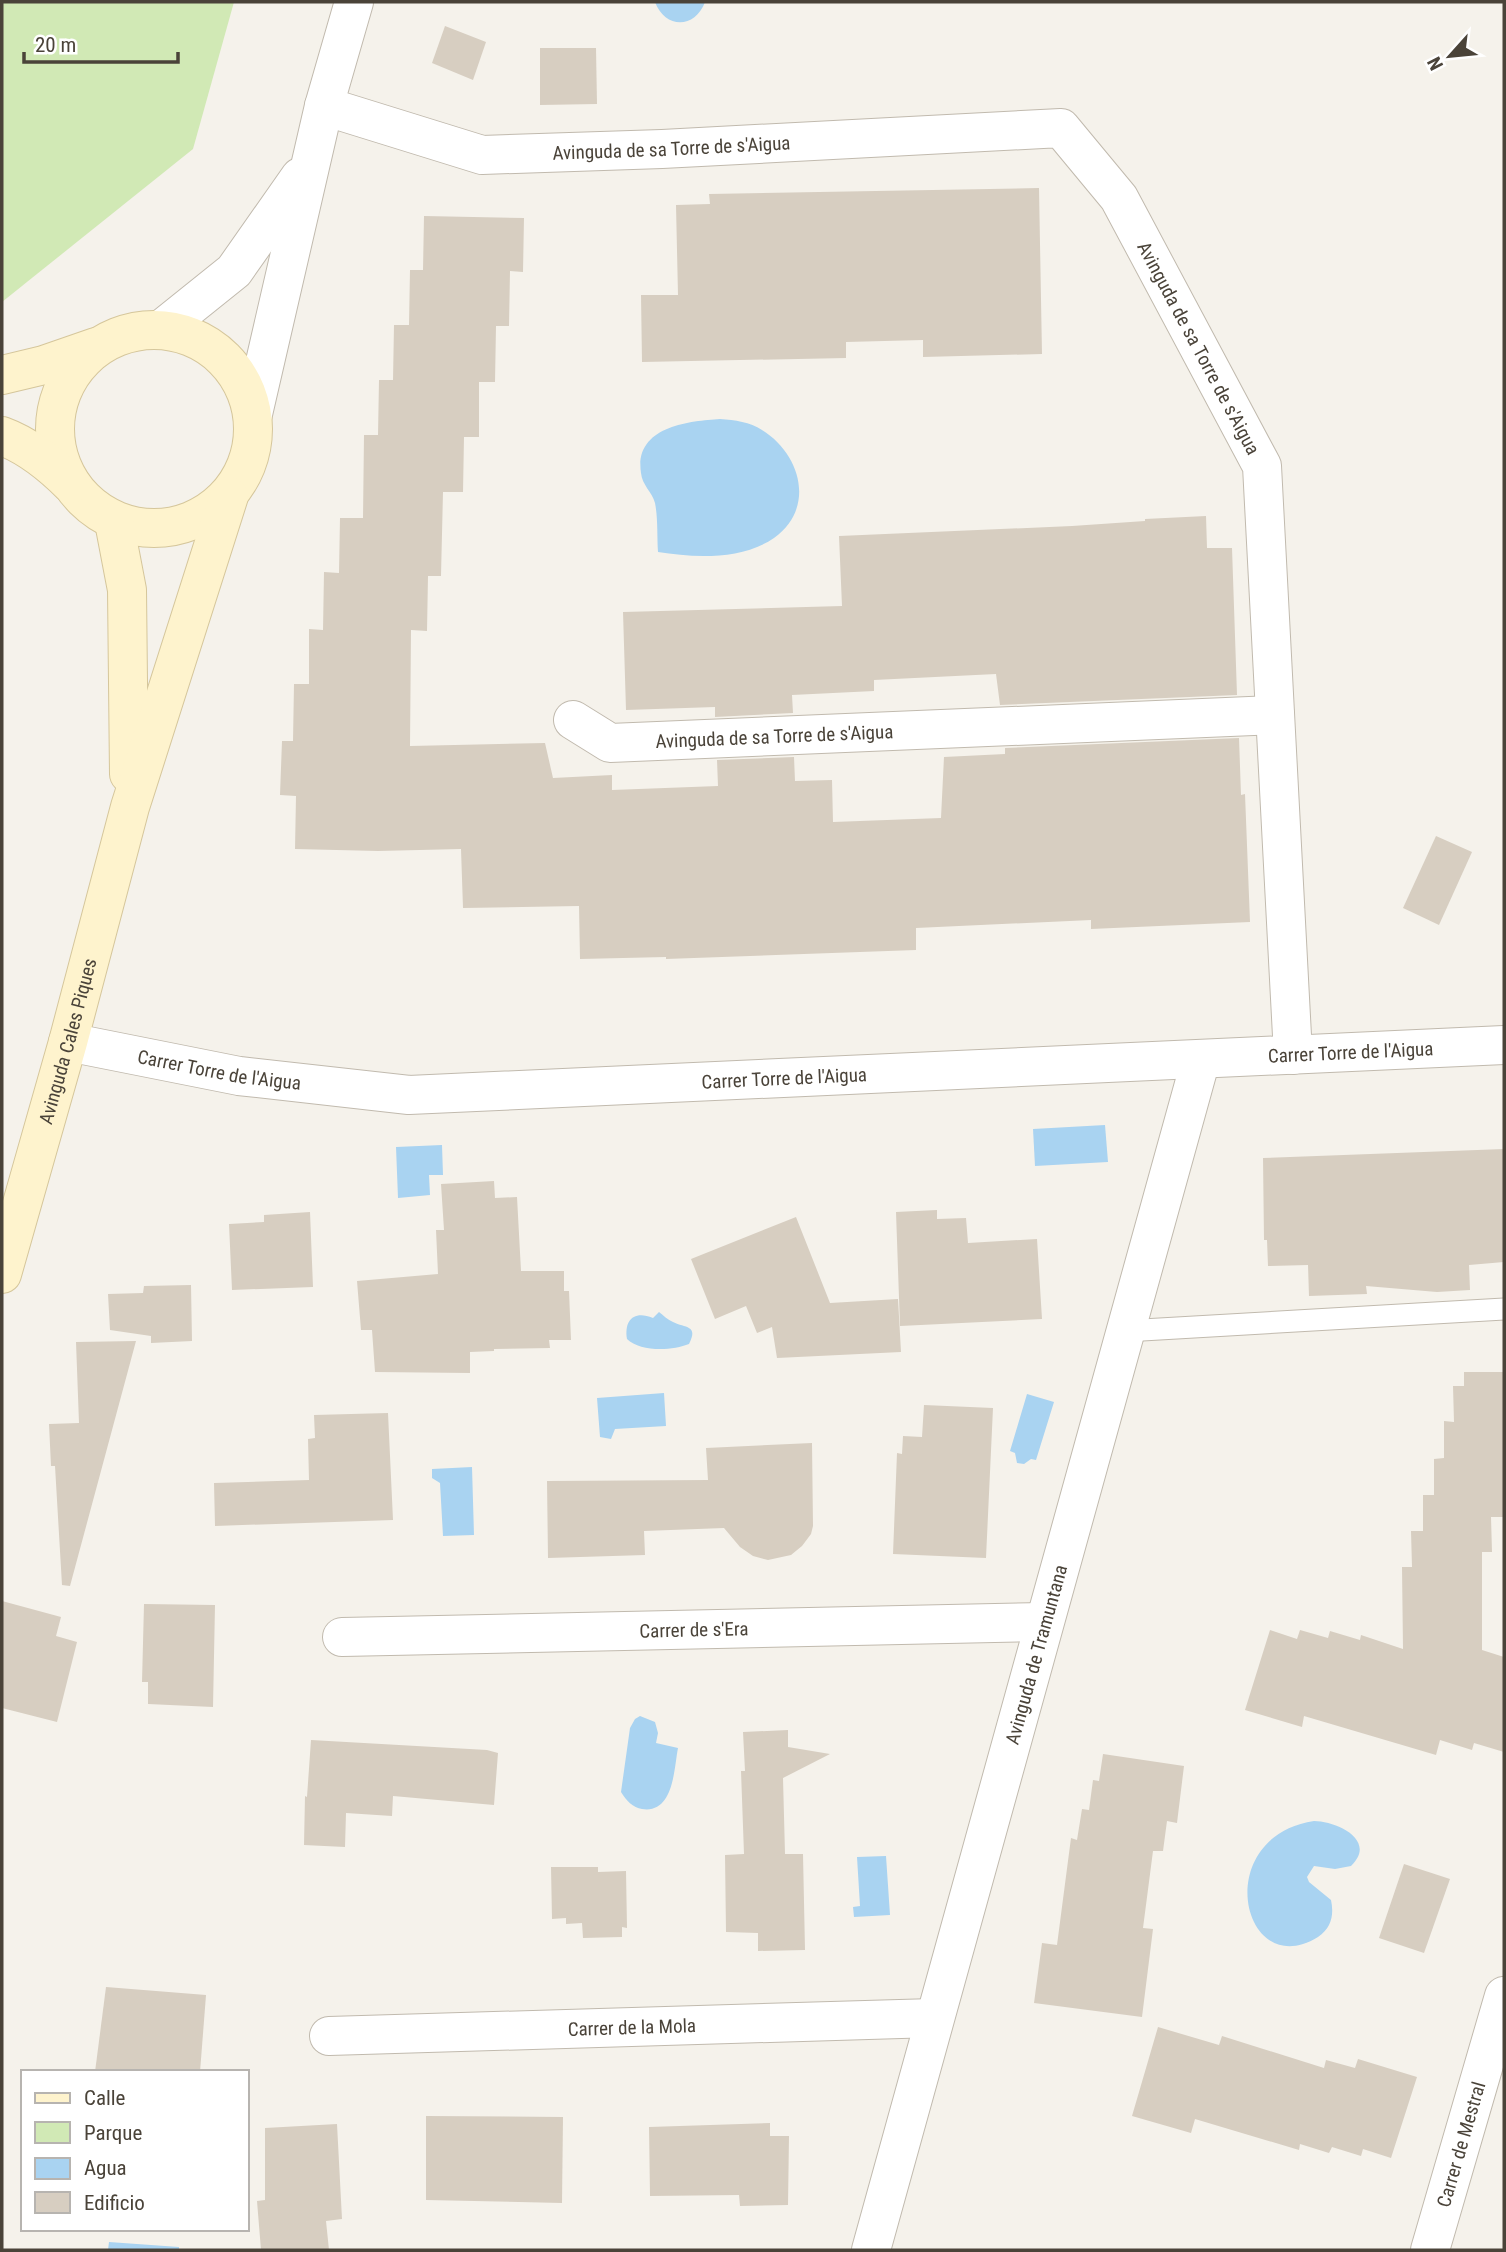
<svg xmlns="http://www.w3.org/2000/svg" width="1506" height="2252" font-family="'Roboto Condensed',sans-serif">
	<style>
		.green { fill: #d1e9b5 }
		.water { fill: #a9d3f1 }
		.building { fill: #d7cec1 }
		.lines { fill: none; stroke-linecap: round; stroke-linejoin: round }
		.lane-casing { stroke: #c1baae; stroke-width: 23 }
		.street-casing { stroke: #c1baae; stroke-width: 40 }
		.secondary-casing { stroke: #d5c69b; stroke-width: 40 }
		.lane { stroke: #fff; stroke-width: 21 }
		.street { stroke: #fff; stroke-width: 38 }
		.secondary { stroke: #fef3cd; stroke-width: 38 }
		.labels { text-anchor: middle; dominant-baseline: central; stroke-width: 7; stroke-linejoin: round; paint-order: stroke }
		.street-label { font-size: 19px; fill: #4a4339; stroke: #fff }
	</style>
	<rect width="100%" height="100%" fill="#f5f2eb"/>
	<polygon class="green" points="2,2 234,2 193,149 2,302"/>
	<g class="water">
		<path d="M 655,2 L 705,2 C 695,29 665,29 655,2 Z"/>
		<path d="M 720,419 C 735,420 750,422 762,430 C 801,454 816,508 774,538 C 742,560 695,558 658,552 C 657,536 658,518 655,503 C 652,492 642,485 641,473 C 634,427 688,421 720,419 Z"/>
		<polygon points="1105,1125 1108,1162 1035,1166 1033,1129"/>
		<polygon points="442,1145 443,1175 429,1175 430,1195 398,1198 396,1147"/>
		<path d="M 659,1312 C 663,1315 668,1320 673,1322 C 685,1328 699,1325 689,1344 C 672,1351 640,1352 627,1339 C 624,1320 634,1310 653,1318 Z"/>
		<polygon points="664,1393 666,1426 615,1429 611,1439 600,1437 597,1398"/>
		<polygon points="1027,1394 1054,1402 1036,1460 1031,1459 1024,1464 1017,1463 1015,1453 1010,1451"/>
		<polygon points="472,1467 474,1535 443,1536 440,1483 432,1478 432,1469"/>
		<path d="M 640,1716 L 655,1722 L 658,1733 L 656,1743 L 678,1748 C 674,1768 674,1814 642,1809 C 633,1808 626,1800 621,1792 L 630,1728 L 635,1719 Z"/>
		<path d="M 1314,1821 C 1336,1821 1378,1840 1351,1866 L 1335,1869 L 1314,1866 L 1307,1877 L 1309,1882 L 1331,1900 C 1334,1914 1332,1928 1318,1937 C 1242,1984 1209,1837 1314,1821 Z"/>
		<polygon points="886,1856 890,1915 854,1917 853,1907 860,1906 857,1857"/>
		<polygon points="109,2242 179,2247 179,2250 108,2250"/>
	</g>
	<g class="building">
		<polygon points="445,26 486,42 473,80 432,63"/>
		<polygon points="540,48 596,48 597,104 540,105"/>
		<polygon points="1039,188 1042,354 923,357 923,340 846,342 846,358 642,362 641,295 678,295 676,205 710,204 709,194"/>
		<polygon points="424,216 524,218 523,272 510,271 509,326 496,326 495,382 479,382 479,437 464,437 463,492 443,492 441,576 428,576 427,631 411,630 410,746 545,743 553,778 612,775 612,790 718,786 717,760 794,757 795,781 832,780 833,822 941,818 944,757 1005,754 1005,748 1239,738 1241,795 1245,794 1250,922 1091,929 1091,920 916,928 916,950 666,959 666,957 580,959 579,906 463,908 461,849 378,851 295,849 296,796 280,795 282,741 293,741 294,684 309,684 309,629 323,630 324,572 339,573 340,518 363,518 364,435 378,435 379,380 393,380 394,325 409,325 410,270 423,270"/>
		<polygon points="1206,516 1207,548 1232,548 1237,695 1000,705 996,674 874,680 874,691 792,695 793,713 715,717 715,707 626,710 623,612 842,606 839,536 1072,526 1145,521 1145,519"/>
		<polygon points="1436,836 1472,852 1439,925 1403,908"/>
		<polygon points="1504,1149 1504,1262 1469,1265 1470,1290 1437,1292 1366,1286 1367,1294 1309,1296 1308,1265 1268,1266 1267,1240 1264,1240 1263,1158"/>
		<polygon points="494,1181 495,1198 517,1197 521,1271 564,1271 564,1291 569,1291 571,1340 549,1340 550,1348 494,1349 494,1351 470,1352 470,1373 375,1372 372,1330 361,1330 357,1281 438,1274 436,1230 444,1230 441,1184"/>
		<polygon points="937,1210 937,1219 966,1218 968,1243 1037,1239 1042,1319 900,1326 896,1212"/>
		<polygon points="310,1212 313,1287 232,1290 229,1224 264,1222 264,1215"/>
		<polygon points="796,1217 830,1303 898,1299 901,1352 777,1358 772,1327 757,1333 746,1306 715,1319 691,1259"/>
		<polygon points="191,1285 192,1341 151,1343 151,1336 110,1330 108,1294 143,1293 144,1286"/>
		<polygon points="136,1341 70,1586 62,1585 55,1466 51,1466 49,1424 79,1423 76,1342"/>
		<polygon points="1464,1372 1504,1372 1503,1517 1491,1517 1492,1552 1482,1552 1482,1650 1504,1657 1504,1752 1474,1743 1472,1750 1440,1740 1436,1755 1304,1716 1302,1727 1245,1710 1270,1630 1297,1639 1300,1630 1328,1638 1330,1631 1360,1640 1361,1635 1403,1649 1402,1567 1412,1567 1411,1531 1423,1531 1423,1495 1434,1495 1434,1459 1444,1458 1444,1421 1454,1422 1453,1386 1464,1386"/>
		<polygon points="924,1405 993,1408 986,1558 893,1554 897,1453 902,1454 903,1436 922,1437"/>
		<polygon points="388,1413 393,1520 215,1526 214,1483 309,1480 308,1439 315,1438 314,1415"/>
		<polygon points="812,1443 813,1526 811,1534 802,1546 791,1555 768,1560 753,1556 740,1547 724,1528 644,1531 645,1555 548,1558 547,1481 708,1480 706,1448"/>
		<polygon points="2,1601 61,1617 56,1636 77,1642 57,1722 2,1708"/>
		<polygon points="144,1604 215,1605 213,1707 148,1704 148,1682 142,1682"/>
		<polygon points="788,1730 788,1747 830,1754 783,1778 785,1854 803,1854 805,1950 758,1951 758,1933 726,1932 725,1855 744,1854 741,1771 745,1771 743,1732"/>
		<polygon points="311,1740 487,1750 498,1753 494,1805 393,1796 392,1816 346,1813 345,1847 304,1845 305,1796 307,1797"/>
		<polygon points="1103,1754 1184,1766 1177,1823 1167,1821 1163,1851 1153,1851 1143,1928 1153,1929 1142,2017 1034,2003 1042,1943 1057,1945 1071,1838 1077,1840 1082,1809 1089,1810 1093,1780 1099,1781"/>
		<polygon points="1404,1864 1450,1879 1424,1953 1379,1938"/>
		<polygon points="551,1867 598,1867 598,1872 626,1871 627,1928 622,1927 622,1937 583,1938 582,1923 566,1924 566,1918 552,1919"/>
		<polygon points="106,1987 206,1995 200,2072 95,2072"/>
		<polygon points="1158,2027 1219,2045 1222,2036 1324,2068 1326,2060 1355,2068 1358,2059 1417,2077 1391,2158 1363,2149 1361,2156 1332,2147 1329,2153 1300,2144 1299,2150 1195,2119 1191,2133 1132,2116"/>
		<polygon points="426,2116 563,2117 562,2203 426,2200"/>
		<polygon points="770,2123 770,2136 789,2136 788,2205 740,2206 739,2195 650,2196 649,2127"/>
		<polygon points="337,2124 342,2219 326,2221 329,2250 261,2250 257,2201 265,2200 265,2128"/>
	</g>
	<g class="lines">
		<defs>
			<polyline id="lane" points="1125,1331 1504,1309"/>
			<g id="street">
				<path id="s1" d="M 324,106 L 482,155 L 662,149 L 1061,128 L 1119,198 L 1262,466 L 1293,1055"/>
				<polyline points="163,328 234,271 300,177"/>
				<polyline points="253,414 324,106 354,2"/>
				<path id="s2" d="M 573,720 L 610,743 L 1275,715"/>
				<path id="s3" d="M 68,1042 L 239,1076 L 409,1095 L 1504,1045"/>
				<path id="s4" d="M 342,1637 L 1044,1622"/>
				<path id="s5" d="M 329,2036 L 934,2018"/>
				<path id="s6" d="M 871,2250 L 1201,1059"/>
				<path id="s7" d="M 1430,2250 L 1504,1996"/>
			</g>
			<g id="secondary">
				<circle cx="154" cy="429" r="99"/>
				<polyline points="2,375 44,365 96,347"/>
				<path d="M 2,436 C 29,446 51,464 71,484"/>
				<polyline points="114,522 127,590 129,774"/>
				<path id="s8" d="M 2,1274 L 68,1042 L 130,807 L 229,496"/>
			</g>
		</defs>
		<use href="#lane" class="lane-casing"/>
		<use href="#street" class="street-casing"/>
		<use href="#secondary" class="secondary-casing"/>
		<use href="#lane" class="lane"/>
		<use href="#street" class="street"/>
		<use href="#secondary" class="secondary"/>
	</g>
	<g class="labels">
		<g class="street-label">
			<text stroke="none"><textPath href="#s1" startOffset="355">Avinguda de sa Torre de s'Aigua</textPath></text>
			<text stroke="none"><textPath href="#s1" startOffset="1006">Avinguda de sa Torre de s'Aigua</textPath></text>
			<text stroke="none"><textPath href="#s2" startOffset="208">Avinguda de sa Torre de s'Aigua</textPath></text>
			<text stroke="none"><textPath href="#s8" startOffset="242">Avinguda Cales Piques</textPath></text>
			<text stroke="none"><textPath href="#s3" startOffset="1288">Carrer Torre de l'Aigua</textPath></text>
			<text stroke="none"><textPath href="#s3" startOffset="154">Carrer Torre de l'Aigua</textPath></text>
			<text stroke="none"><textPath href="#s3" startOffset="721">Carrer Torre de l'Aigua</textPath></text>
			<text stroke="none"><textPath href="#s4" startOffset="352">Carrer de s'Era</textPath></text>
			<text stroke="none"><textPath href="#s6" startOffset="618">Avinguda de Tramuntana</textPath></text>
			<text stroke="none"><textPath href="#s5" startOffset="303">Carrer de la Mola</textPath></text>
			<text stroke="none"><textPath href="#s7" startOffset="110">Carrer de Mestral</textPath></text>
		</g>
	</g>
	<rect width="1506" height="2252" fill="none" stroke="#4a4339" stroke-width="7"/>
	<rect x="21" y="2070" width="228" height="161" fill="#ffffff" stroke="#b7b4b0" stroke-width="2"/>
	<rect x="35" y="2093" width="35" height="10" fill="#fef3cd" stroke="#b7b4b0" stroke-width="2"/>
	<text x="84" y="2105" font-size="21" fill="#4a4339">Calle</text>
	<rect x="35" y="2122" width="35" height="21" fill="#d1e9b5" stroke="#b7b4b0" stroke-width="2"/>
	<text x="84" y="2140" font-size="21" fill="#4a4339">Parque</text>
	<rect x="35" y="2158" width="35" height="21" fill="#a9d3f1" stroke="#b7b4b0" stroke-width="2"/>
	<text x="84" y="2175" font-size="21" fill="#4a4339">Agua</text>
	<rect x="35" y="2192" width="35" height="21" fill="#d7cec1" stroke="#b7b4b0" stroke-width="2"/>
	<text x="84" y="2210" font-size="21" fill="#4a4339">Edificio</text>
	<g transform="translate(1450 56) rotate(243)" stroke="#ffffff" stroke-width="5" paint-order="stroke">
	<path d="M0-5L12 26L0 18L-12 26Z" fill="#4a4339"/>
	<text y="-10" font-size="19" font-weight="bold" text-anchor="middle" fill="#4a4339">N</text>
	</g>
	<path d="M24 52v10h154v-10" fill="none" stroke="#4a4339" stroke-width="3.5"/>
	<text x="35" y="52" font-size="21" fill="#4a4339" stroke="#ffffff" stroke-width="5" paint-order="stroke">20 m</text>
</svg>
